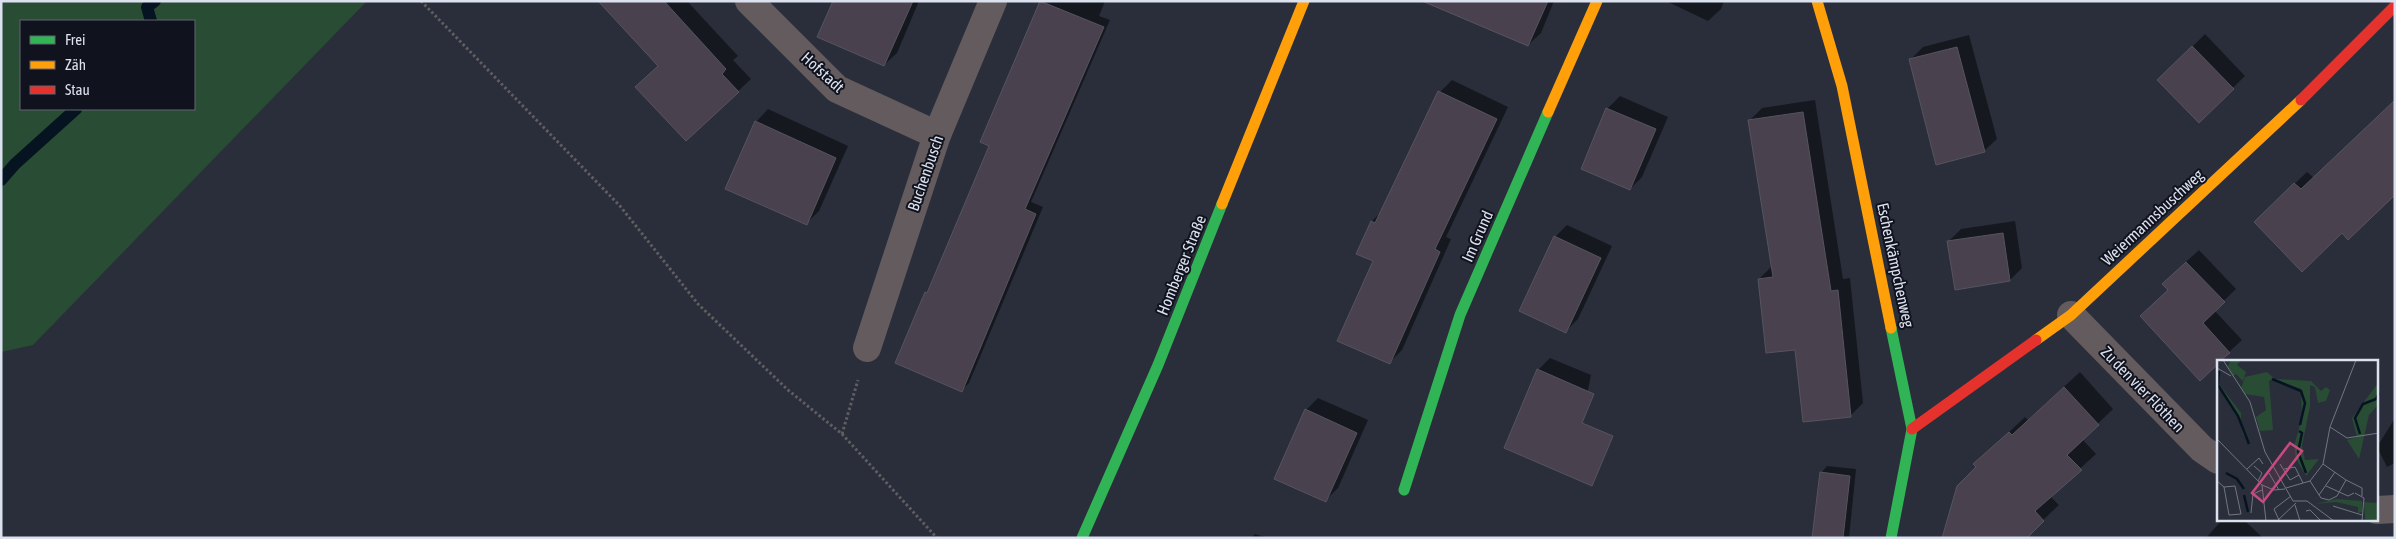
<svg xmlns="http://www.w3.org/2000/svg" width="2396" height="539" font-family="'Asap Condensed',sans-serif">
	<style>
		.green { fill: #294c34; fill-rule: evenodd }
		.shadow { fill: #0007 }
		.lines { fill: none; stroke-linecap: round; stroke-linejoin: round }
		.stream { stroke: #061421; stroke-width: 12 }
		.building { fill: #49414e; stroke: #56545e }
		.path { stroke: #615e61; stroke-width: 3; stroke-dasharray: 2.5 2.5; stroke-linecap: butt }
		.street { stroke: #635b5d; stroke-width: 28 }
		.fast { stroke: #30b455; stroke-width: 11 }
		.slow { stroke: #ff9f0a; stroke-width: 11 }
		.jam { stroke: #e5322d; stroke-width: 11 }
		.labels { text-anchor: middle; dominant-baseline: central; stroke-width: 4; stroke-linejoin: round; paint-order: stroke }
		.street-label { font-size: 16px; fill: #dce1ef; stroke: #10131d }
		.inset-river { fill: none; stroke: #061421; stroke-width: 2.5 }
		.inset-road { fill: none; stroke: #717682; stroke-width: 1 }
		.view { fill: #c84a80; fill-opacity: 0.15; stroke: #c84a80; stroke-width: 2.5 }
		.inset-edge { fill: none; stroke: #dce1ef; stroke-width: 2.5 }
	</style>
	<rect width="100%" height="100%" fill="#2a2e3a"/>
	<path class="green" d="M 1,1 L 367,1 L 33,345 L 1,352 ZM 21,21 L 194,21 L 194,109 L 21,109 Z"/>
	<g class="shadow">
		<polygon points="599,1 687,1 738,56 733,60 751,79 686,140 659,66"/>
		<polygon points="834,1 919,1 897,53 884,65"/>
		<polygon points="1042,1 1105,1 1099,16 1110,20 1031,202 1043,207 969,383 962,390 926,293 930,289 991,146 981,142"/>
		<polygon points="1474,1 1554,1 1541,33 1528,45"/>
		<polygon points="1666,1 1724,1 1721,9 1708,21"/>
		<polygon points="2205,34 2245,76 2199,121 2159,80"/>
		<polygon points="1969,35 1997,139 1984,151 1910,60 1923,47"/>
		<polygon points="1452,80 1508,107 1446,237 1451,239 1402,350 1389,363 1375,261 1372,221 1382,211 1440,92"/>
		<polygon points="1620,96 1668,117 1642,177 1630,189 1607,109"/>
		<polygon points="1815,100 1843,279 1850,278 1863,403 1850,416 1796,348 1759,279 1772,266 1749,121 1762,108"/>
		<polygon points="768,109 848,146 819,211 806,224 756,122"/>
		<polygon points="2307,172 2314,178 2342,232 2268,209"/>
		<polygon points="2015,221 2022,268 2010,280 1948,242 1961,229"/>
		<polygon points="1567,225 1612,246 1578,319 1566,331 1555,237"/>
		<polygon points="2199,250 2236,289 2214,310 2242,340 2200,379 2169,290 2176,271"/>
		<polygon points="1550,358 1591,375 1574,459 1538,370"/>
		<polygon points="2080,372 2113,409 2082,439 2096,454 2050,496 2059,505 2043,520 1975,464 2025,417 2028,420"/>
		<polygon points="1318,398 1368,420 1338,488 1326,500 1306,410"/>
		<polygon points="2395,418 2395,463 2387,467 2377,447"/>
		<polygon points="1827,466 1856,469 1849,538 1813,538 1821,473"/>
		<polygon points="2222,520 2244,520 2262,537 2206,538"/>
		<polygon points="1255,534 1268,538 1251,538"/>
	</g>
	<g class="lines">
		<g class="stream">
			<polyline points="151,21 147,7 155,1"/>
			<polyline points="1,180 15,164 76,109"/>
		</g>
	</g>
	<g class="building">
		<polygon points="598,1 664,1 726,69 722,74 739,92 686,141 635,87 658,66"/>
		<polygon points="833,1 913,1 884,66 817,37"/>
		<polygon points="1040,1 1104,27 1025,209 1036,214 962,392 895,363 925,292 927,293 989,146 980,142"/>
		<polygon points="1422,1 1548,1 1528,46"/>
		<polygon points="2192,46 2234,89 2199,123 2157,80"/>
		<polygon points="1957,47 1985,152 1936,165 1909,59"/>
		<polygon points="1438,91 1497,119 1435,249 1440,252 1390,364 1337,341 1373,261 1356,254 1371,221 1375,223"/>
		<polygon points="2395,100 2395,195 2348,240 2342,233 2302,272 2254,222 2294,183 2301,189"/>
		<polygon points="1606,108 1656,129 1630,190 1581,169"/>
		<polygon points="1803,112 1831,291 1838,290 1851,417 1803,422 1795,350 1766,353 1758,279 1773,277 1748,120"/>
		<polygon points="755,121 836,158 807,225 725,189"/>
		<polygon points="2003,233 2010,281 1955,290 1947,241"/>
		<polygon points="1554,236 1601,258 1566,333 1519,311"/>
		<polygon points="2186,262 2225,302 2203,323 2230,353 2218,362 2218,364 2200,381 2140,316 2168,290 2162,284"/>
		<polygon points="1537,369 1594,394 1582,423 1613,436 1592,486 1504,448"/>
		<polygon points="2064,387 2099,425 2067,455 2082,470 2035,511 2044,521 2027,538 1942,538 1957,486 1976,467 1973,464 2009,432 2012,435"/>
		<polygon points="1305,409 1357,433 1326,502 1274,479"/>
		<polygon points="1820,472 1850,476 1843,538 1812,538"/>
	</g>
	<g class="lines">
		<g class="path">
			<polyline points="421,1 620,206 698,304 788,390 842,434 937,538"/>
			<polyline points="842,434 858,380"/>
		</g>
		<g class="street">
			<polyline points="749,1 837,89 937,135"/>
			<polyline points="2071,315 2202,449 2218,460"/>
			<polyline points="867,348 937,135 993,1"/>
			<polyline points="2377,510 2395,509"/>
		</g>
		<g class="fast">
			<polyline points="1404,490 1460,315 1548,112"/>
			<polyline points="1082,538 1158,365 1222,204"/>
			<polyline points="1891,538 1912,429 1891,328"/>
		</g>
		<g class="slow">
			<polyline points="1817,1 1842,86 1891,328"/>
			<polyline points="1548,112 1597,1"/>
			<polyline points="1222,204 1304,1"/>
			<polyline points="2036,340 2071,315 2301,100"/>
		</g>
		<g class="jam">
			<polyline points="2301,100 2395,6"/>
			<polyline points="1912,429 2036,340"/>
		</g>
	</g>
	<g class="labels">
		<g class="street-label">
			<text transform="translate(823 72) rotate(42)">Hofstadt</text>
			<text transform="translate(925 173) rotate(-71)">Buchenbusch</text>
			<text transform="translate(2152 217) rotate(-43)">Weiermannsbuschweg</text>
			<text transform="translate(1477 236) rotate(-66)">Im Grund</text>
			<text transform="translate(1181 265) rotate(-68)">Homberger Straße</text>
			<text transform="translate(1896 265) rotate(78)">Eschenkämpchenweg</text>
			<text transform="translate(2143 389) rotate(46)">Zu den vier Flöthen</text>
		</g>
	</g>
	<g transform="translate(2217 360)">
		<rect width="161" height="161" fill="#2a2e3a"/>
		<path d="M 14,0 L 24,0 L 20,5 L 29,12 L 26,21 L 19,14 L 16,16 L 11,6 ZM 0,10 L 3,12 L 2,24 L 24,53 L 24,64 L 34,86 L 26,74 L 21,56 L 0,24 ZM 50,12 L 57,18 L 52,21 L 56,70 L 43,71 L 39,57 L 49,50 L 47,37 L 28,34 L 24,28 L 28,17 ZM 58,19 L 94,21 L 104,31 L 109,27 L 113,30 L 109,41 L 101,43 L 98,27 L 93,25 L 93,46 L 85,86 L 88,100 L 102,99 L 89,116 L 79,99 L 77,86 L 85,58 L 84,29 ZM 161,23 L 161,45 L 152,55 L 142,99 L 130,80 L 140,77 L 135,58 ZM 120,139 L 145,141 L 145,152 L 141,153 L 141,147 L 119,142 L 98,144 ZM 147,142 L 161,143 L 161,161 L 148,159 Z" fill="#294c34"/>
		<path class="inset-river" d="M 2,11 L 1,25 L 21,56 L 32,84M 55,19 L 84,31 L 88,43 L 83,65M 82,71 L 85,73 L 81,92 L 89,113M 143,74 L 138,58 L 146,44 L 159,39 L 162,33M 9,113 L 20,119 L 27,129M 27,135 L 31,152"/>
		<path class="inset-road" d="M 6,0 L 33,42 L 48,92 L 76,141 L 90,141 L 117,161M 0,8 L 14,16M 113,67 L 130,78 L 162,73M 0,79 L 45,125 L 57,130 L 68,129M 63,104 L 73,120 L 82,115M 37,106 L 45,113 L 41,121M 30,109 L 42,98 L 46,104M 67,109 L 78,107 L 86,123M 52,113 L 62,130M 129,120 L 145,128 L 145,136M 0,121 L 7,127 L 12,155 L 24,154 L 18,126 L 7,127M 93,121 L 104,138 L 112,140 L 120,136 L 129,120 L 106,104M 45,125 L 49,161M 109,126 L 131,136 L 137,133M 69,128 L 93,121 L 106,104 L 113,67 L 139,0M 138,133 L 147,138 L 145,161M 102,135 L 118,112M 78,145 L 83,161M 116,146 L 145,155M 89,151 L 93,150 L 104,161M 34,153 L 36,134 L 45,130M 62,160 L 57,149 L 74,136M 60,161 L 79,143"/>
		<path class="view" d="M 73,83 L 85,91 L 46,142 L 35,133 Z"/>
		<rect width="161" height="161" class="inset-edge"/>
	</g>
	<rect width="2396" height="539" fill="none" stroke="#dce1ef" stroke-width="5"/>
	<rect x="20" y="20" width="175" height="90" fill="#10131d" stroke="#626571"/>
	<rect x="30" y="36" width="25" height="8" fill="#30b455" stroke="#626571"/>
	<text x="65" y="45" font-size="15" fill="#dce1ef">Frei</text>
	<rect x="30" y="61" width="25" height="8" fill="#ff9f0a" stroke="#626571"/>
	<text x="65" y="70" font-size="15" fill="#dce1ef">Zäh</text>
	<rect x="30" y="86" width="25" height="8" fill="#e5322d" stroke="#626571"/>
	<text x="65" y="95" font-size="15" fill="#dce1ef">Stau</text>
</svg>
